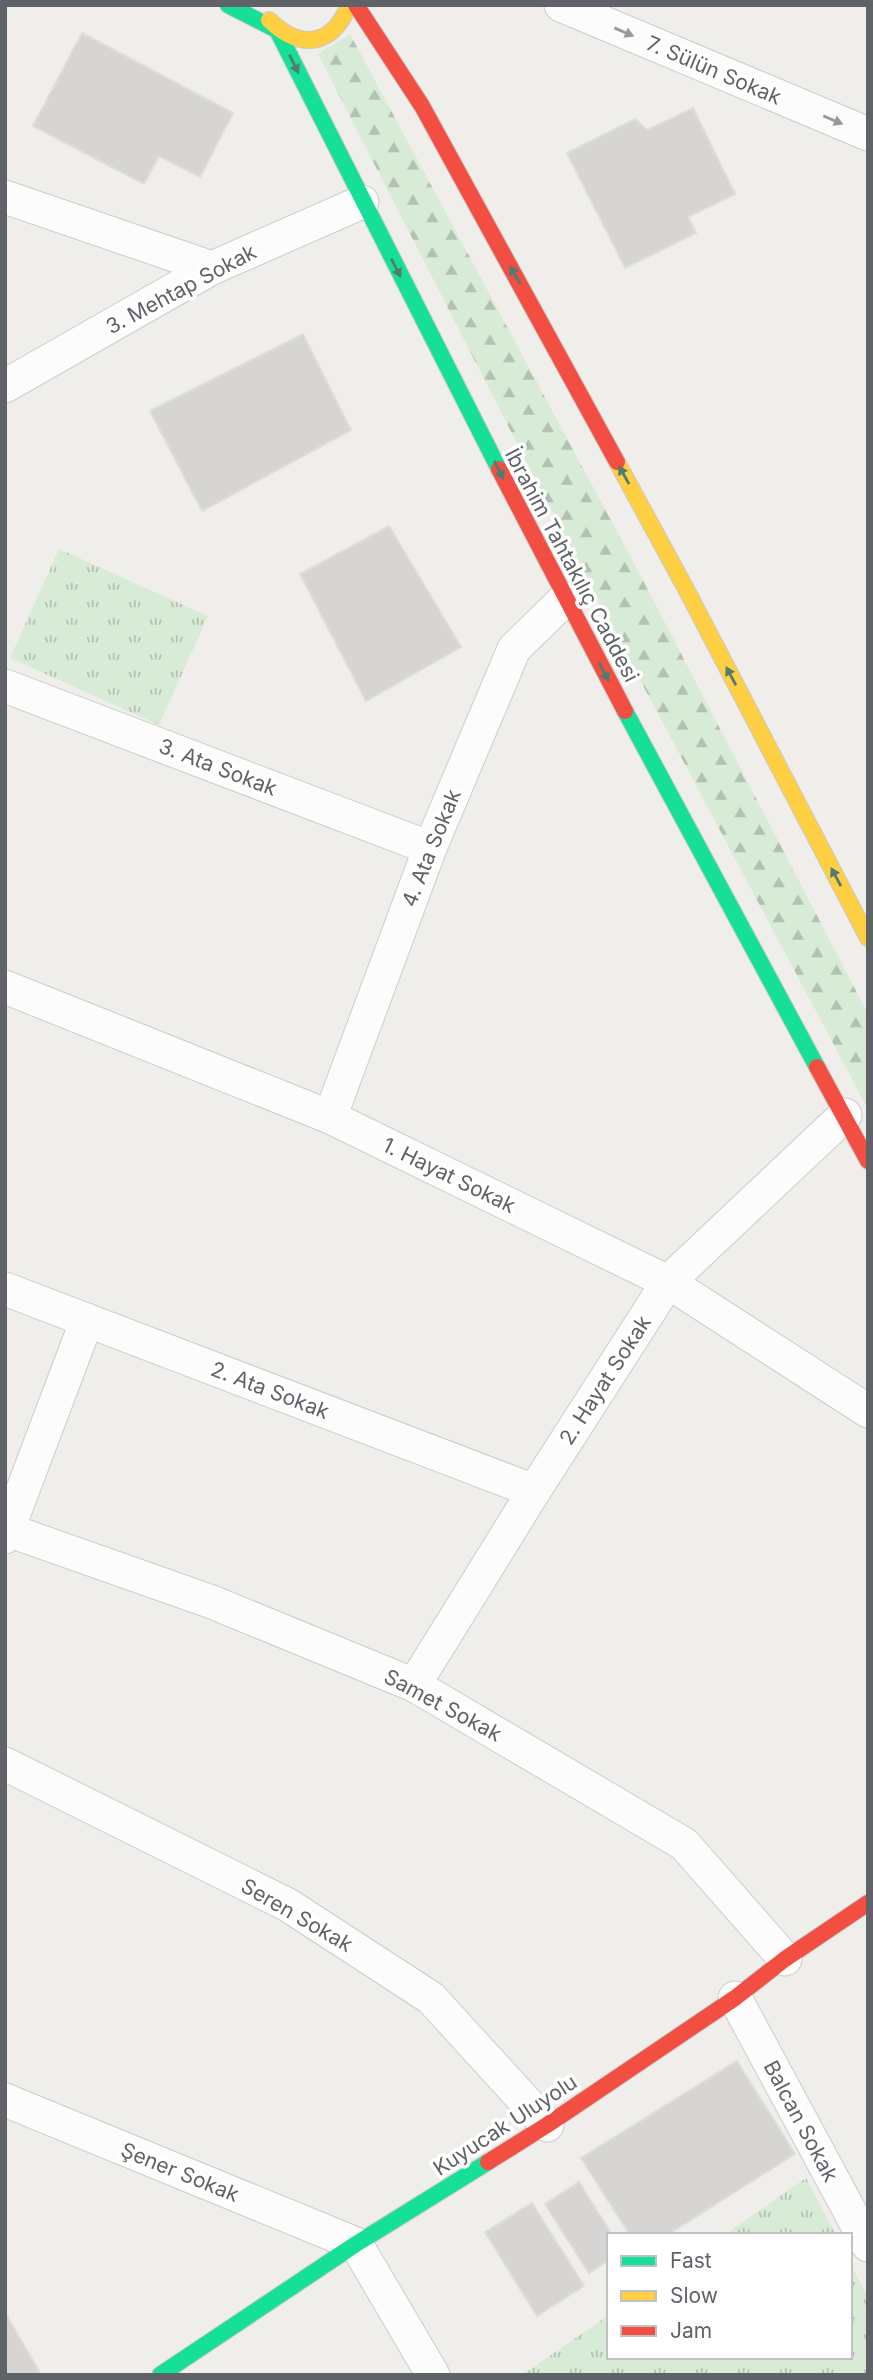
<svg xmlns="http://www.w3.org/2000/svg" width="873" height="2380" font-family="Inter,sans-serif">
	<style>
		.forest { fill: url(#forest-firs) }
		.park { fill: url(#park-tufts) }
		.building { fill: #d6d5d3; stroke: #deddd9; stroke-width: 2 }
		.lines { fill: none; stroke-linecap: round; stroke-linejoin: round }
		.street-casing { stroke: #cbcccc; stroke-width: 35 }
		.fast-casing { stroke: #cacacb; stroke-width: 18 }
		.slow-casing { stroke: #cacacb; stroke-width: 18 }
		.jam-casing { stroke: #cacacb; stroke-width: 18 }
		.street { stroke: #fdfcfc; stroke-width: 33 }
		.fast { stroke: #16e098; stroke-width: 16 }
		.slow { stroke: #ffcf43; stroke-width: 16 }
		.jam { stroke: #f24e42; stroke-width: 16 }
		.oneway { fill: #96999c }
		.oneway2 { fill: #507c72 }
		.labels { text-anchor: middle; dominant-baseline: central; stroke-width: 7; stroke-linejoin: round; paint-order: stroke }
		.street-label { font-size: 21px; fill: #5f6368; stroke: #fff }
	</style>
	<defs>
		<pattern id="forest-firs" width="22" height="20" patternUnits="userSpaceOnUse" patternTransform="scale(1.75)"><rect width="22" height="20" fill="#d8ebd6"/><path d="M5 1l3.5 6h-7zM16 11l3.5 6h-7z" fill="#b2c2b1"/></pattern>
		<pattern id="park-tufts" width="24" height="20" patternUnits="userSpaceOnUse" patternTransform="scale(1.75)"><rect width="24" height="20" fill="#d8ebd6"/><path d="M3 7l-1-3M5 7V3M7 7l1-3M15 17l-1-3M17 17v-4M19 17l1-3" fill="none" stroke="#b2c2b1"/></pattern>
	</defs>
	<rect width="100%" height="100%" fill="#efeeea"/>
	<polygon class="forest" points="350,34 636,567 868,1014 868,1109 587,580 318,54"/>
	<g class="park">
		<polygon points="59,549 208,616 159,725 10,658"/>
		<polygon points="806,2178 836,2235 724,2235"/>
		<polygon points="850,2263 868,2297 868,2375 522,2375 609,2315 609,2357 850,2357"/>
	</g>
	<g class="building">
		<polygon points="82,33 233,113 200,177 159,156 144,184 33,126"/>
		<polygon points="693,108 735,194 688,217 696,233 625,268 567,153 635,119 647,130"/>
		<polygon points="303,334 351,430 202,511 150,411"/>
		<polygon points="389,526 461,647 366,701 300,574"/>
		<polygon points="737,2061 795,2154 667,2235 630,2235 581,2158"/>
		<polygon points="579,2182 612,2235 609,2235 609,2260 589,2273 545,2204"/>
		<polygon points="532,2203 584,2286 537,2316 485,2232"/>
		<polygon points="6,2314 41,2375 5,2375"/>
	</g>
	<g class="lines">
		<defs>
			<g id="street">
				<polyline points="561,5 868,134"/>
				<polyline points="5,197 212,268"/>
				<polyline points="5,386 212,268 362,202"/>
				<polyline points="5,686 430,848"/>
				<polyline points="5,987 330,1117 668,1282 868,1411"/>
				<polyline points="330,1117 430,848 514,649 565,599"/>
				<polyline points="5,1289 534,1491"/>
				<polyline points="5,1529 212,1602 414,1685 684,1844 785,1959"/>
				<polyline points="5,1537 87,1320"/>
				<polyline points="414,1685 534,1491 668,1282 845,1115"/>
				<polyline points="5,1764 288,1905 431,1998 547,2125"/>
				<polyline points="735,1998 868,2245"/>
				<polyline points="5,2100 356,2244 433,2375"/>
			</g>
			<g id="fast">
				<polyline points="228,5 277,30 499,469"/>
				<polyline points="625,711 817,1067"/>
				<polyline points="160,2375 356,2244 488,2162"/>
			</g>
			<g id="slow">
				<path d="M 269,20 C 300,50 332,47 349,5"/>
				<polyline points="617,462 686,589 868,938"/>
			</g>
			<g id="jam">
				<polyline points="356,5 422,106 617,462"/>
				<polyline points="499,469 625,711"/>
				<polyline points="817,1067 868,1161"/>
				<polyline points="488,2162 547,2125 735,1998 785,1959 868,1903"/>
			</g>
		</defs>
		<use href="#street" class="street-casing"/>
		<use href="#fast" class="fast-casing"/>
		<use href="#slow" class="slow-casing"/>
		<use href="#jam" class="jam-casing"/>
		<use href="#street" class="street"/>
		<use href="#fast" class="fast"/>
		<use href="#slow" class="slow"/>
		<use href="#jam" class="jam"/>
	</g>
	<defs><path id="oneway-solid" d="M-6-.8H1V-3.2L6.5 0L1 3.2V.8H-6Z" transform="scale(1.75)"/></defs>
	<g class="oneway">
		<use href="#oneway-solid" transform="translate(624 32) rotate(23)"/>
		<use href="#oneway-solid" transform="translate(833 120) rotate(23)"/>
	</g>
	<g class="oneway2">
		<use href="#oneway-solid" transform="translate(294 64) rotate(64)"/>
		<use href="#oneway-solid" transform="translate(396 268) rotate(63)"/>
		<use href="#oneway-solid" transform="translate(515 275) rotate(-119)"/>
		<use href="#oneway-solid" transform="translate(499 470) rotate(63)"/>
		<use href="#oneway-solid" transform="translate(624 475) rotate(-119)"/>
		<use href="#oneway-solid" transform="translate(604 672) rotate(62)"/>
		<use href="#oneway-solid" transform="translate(731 676) rotate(-118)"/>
		<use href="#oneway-solid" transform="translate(836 877) rotate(-118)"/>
	</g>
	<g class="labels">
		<g class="street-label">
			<text transform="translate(714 70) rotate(23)">7. Sülün Sokak</text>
			<text transform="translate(181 289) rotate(-28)">3. Mehtap Sokak</text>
			<text transform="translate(572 565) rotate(62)">İbrahim Tahtakılıç Caddesi</text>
			<text transform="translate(218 767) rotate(21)">3. Ata Sokak</text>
			<text transform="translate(431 848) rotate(-68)">4. Ata Sokak</text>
			<text transform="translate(449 1175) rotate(26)">1. Hayat Sokak</text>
			<text transform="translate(605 1380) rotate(-57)">2. Hayat Sokak</text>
			<text transform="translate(270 1390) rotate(21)">2. Ata Sokak</text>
			<text transform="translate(443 1705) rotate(28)">Samet Sokak</text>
			<text transform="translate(297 1915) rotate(30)">Seren Sokak</text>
			<text transform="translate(801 2121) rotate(62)">Balcan Sokak</text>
			<text transform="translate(505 2125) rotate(-33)">Kuyucak Uluyolu</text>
			<text transform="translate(180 2172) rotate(22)">Şener Sokak</text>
		</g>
	</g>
	<rect width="873" height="2380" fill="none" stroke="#5f6368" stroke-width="14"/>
	<rect x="607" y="2233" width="245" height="126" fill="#ffffff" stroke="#bfc1c3" stroke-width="2"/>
	<rect x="621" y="2256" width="35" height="10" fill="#16e098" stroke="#bfc1c3" stroke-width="2"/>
	<text x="670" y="2268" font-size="21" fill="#5f6368">Fast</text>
	<rect x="621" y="2291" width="35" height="10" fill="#ffcf43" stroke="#bfc1c3" stroke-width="2"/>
	<text x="670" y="2303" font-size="21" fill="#5f6368">Slow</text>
	<rect x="621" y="2326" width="35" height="10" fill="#f24e42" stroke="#bfc1c3" stroke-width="2"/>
	<text x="670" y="2338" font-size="21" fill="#5f6368">Jam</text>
</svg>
